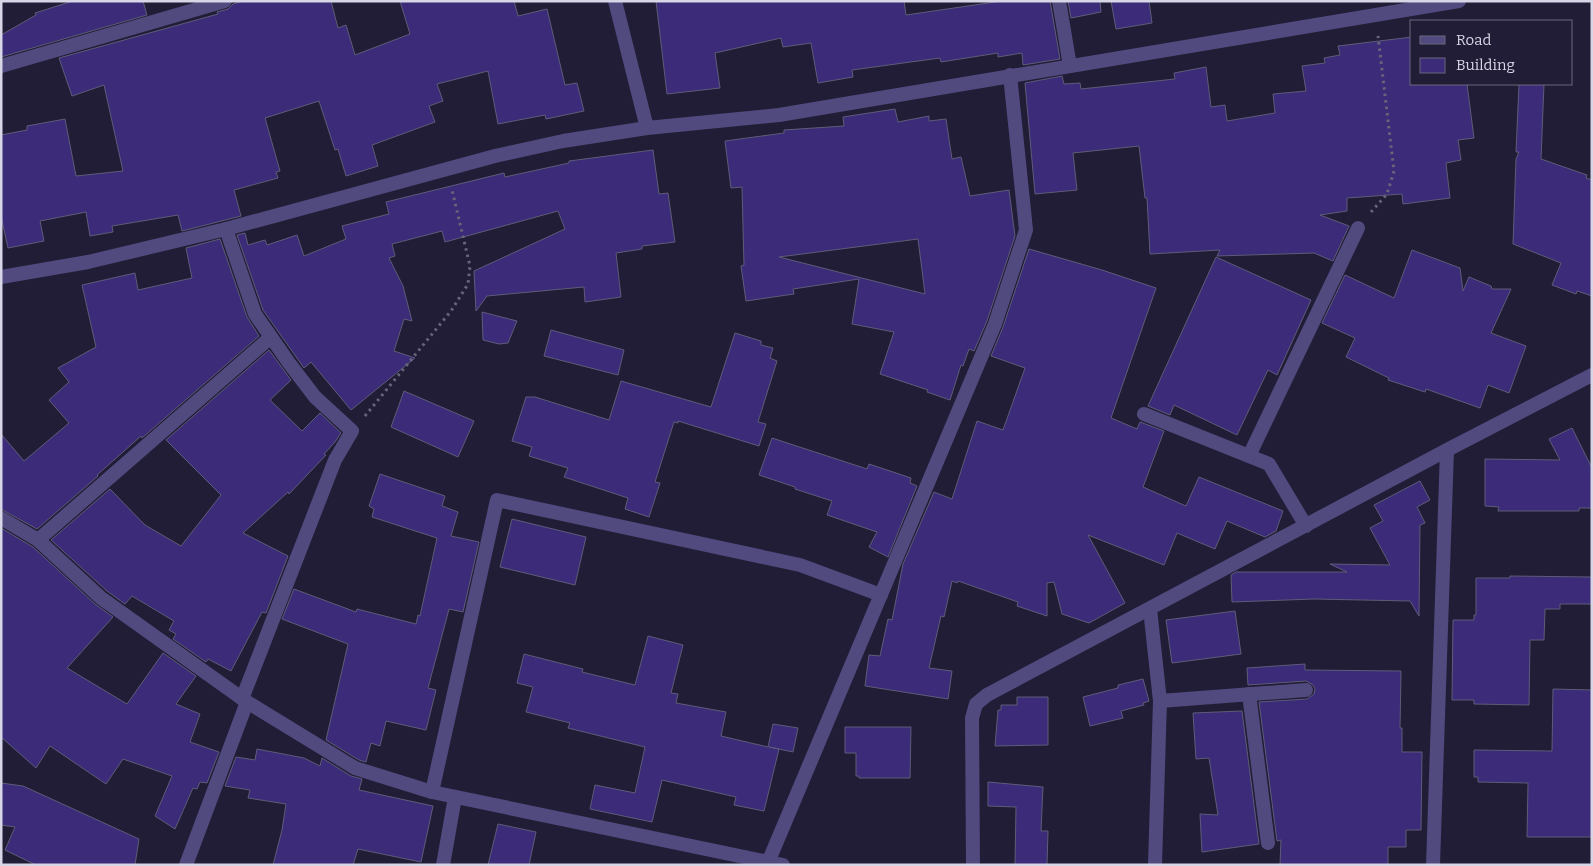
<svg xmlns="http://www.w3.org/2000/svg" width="1593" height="866" font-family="Bitter,serif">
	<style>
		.building { fill: #3c2b78; stroke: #5e5c79; fill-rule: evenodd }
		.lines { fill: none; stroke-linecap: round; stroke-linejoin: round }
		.path { stroke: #68657b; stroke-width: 3; stroke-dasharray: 2.5 4; stroke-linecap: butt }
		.service { stroke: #514a7e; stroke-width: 14 }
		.minor { stroke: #514a7e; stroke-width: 14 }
	</style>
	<rect width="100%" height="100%" fill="#211d36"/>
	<g class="building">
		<polygon points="73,1 143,1 147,15 1,57 1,35 36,15 35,13"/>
		<polygon points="243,1 331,1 338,28 346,25 355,55 410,34 400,1 514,1 518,16 547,9 565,85 577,83 584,111 546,119 545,115 498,124 488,71 437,84 443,101 429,106 435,122 372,145 378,166 346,176 338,149 335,150 319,101 265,118 280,171 276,172 278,178 234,190 241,216 182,231 178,215 112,226 113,232 90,236 86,212 40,221 44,241 8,248 1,216 1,135 27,130 27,126 65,119 76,176 123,171 104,85 72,96 59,58 218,14 217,12 228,9 233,4"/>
		<polygon points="656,1 904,1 906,15 1002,1 1050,1 1060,59 1023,65 1022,53 998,57 998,53 941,62 940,58 852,70 853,77 818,83 811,43 783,47 781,38 715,53 720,88 667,94"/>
		<polygon points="1068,1 1100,1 1101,12 1071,18"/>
		<polygon points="1111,1 1149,1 1152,23 1116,29"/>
		<polygon points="1412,37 1412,84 1467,84 1474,138 1458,140 1461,160 1446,163 1450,198 1403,204 1402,194 1347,198 1347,211 1320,215 1349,226 1333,261 1314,253 1217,256 1220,250 1150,254 1147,198 1145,198 1139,146 1073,153 1077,190 1035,194 1025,83 1062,76 1064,84 1080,83 1081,89 1175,79 1174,73 1206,67 1211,107 1225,105 1227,121 1275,113 1273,94 1306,91 1302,66 1325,63 1324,58 1340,55 1338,46"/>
		<polygon points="1519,84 1544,84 1541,159 1587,175 1586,178 1592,180 1592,296 1577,291 1576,294 1552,285 1561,263 1513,244 1516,159 1519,152 1516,152"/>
		<path d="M 895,109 L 898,122 L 929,116 L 929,121 L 946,119 L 952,159 L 961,157 L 970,196 L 1009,190 L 1015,236 L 987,321 L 974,351 L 969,349 L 963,366 L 961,365 L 950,400 L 927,392 L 928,390 L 880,374 L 894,332 L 852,324 L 859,279 L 793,289 L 794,294 L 746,301 L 741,266 L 744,265 L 742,187 L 731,188 L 725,141 L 784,133 L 784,130 L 844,126 L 843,117 ZM 918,239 L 925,294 L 779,257 Z"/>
		<polygon points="653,150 659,194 668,193 675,242 642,246 642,249 616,253 621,297 585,302 584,287 487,296 476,311 474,271 565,229 558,211 445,242 442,231 392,244 395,256 389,258 403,286 412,321 404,319 394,351 415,358 351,410 311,362 304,368 263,310 237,235 245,233 248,245 265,240 267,245 297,235 304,256 346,239 342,226 389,214 386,202 504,173 505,177 569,163 569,161"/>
		<polygon points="220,239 247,317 259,336 142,438 141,436 97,475 98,476 37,529 1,509 1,434 24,461 69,423 49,400 69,382 58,368 96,347 82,285 135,273 138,290 192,278 186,248"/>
		<polygon points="1029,249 1102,270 1156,288 1111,418 1137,429 1140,422 1164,431 1143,487 1186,506 1199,477 1283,511 1276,531 1265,537 1227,521 1215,549 1177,533 1164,565 1088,535 1125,603 1089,623 1062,614 1054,582 1047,583 1047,616 1017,606 1018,602 958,581 957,583 952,581 944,617 941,616 929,668 952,671 948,699 865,686 869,655 880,656 888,619 892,620 903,564 934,492 952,499 977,421 1003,430 1025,368 991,356 1003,327"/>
		<polygon points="1412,250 1460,268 1463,291 1469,277 1491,286 1492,289 1511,289 1491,333 1526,346 1509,393 1488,385 1480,408 1426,389 1425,392 1388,380 1389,378 1346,357 1355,338 1322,323 1345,275 1394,298"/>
		<polygon points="1216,257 1311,300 1277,375 1268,370 1237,435 1174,405 1170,415 1148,406"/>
		<polygon points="482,312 517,321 508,343 499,344 483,340"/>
		<polygon points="551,330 624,350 618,375 544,356"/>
		<polygon points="735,333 761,341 761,345 773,348 770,358 777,361 758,422 766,424 759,446 678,421 678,423 674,422 655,482 660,483 649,517 625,509 628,498 564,477 568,468 529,456 532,447 512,441 526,397 535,397 609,420 621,381 711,407"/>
		<polygon points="269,350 291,380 270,400 302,431 320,413 341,433 335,442 324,454 326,455 289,494 288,492 243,533 288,556 266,613 262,612 231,671 208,659 206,662 173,639 176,634 169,630 174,621 132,596 125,604 107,591 51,540 110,489 145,525 181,546 221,495 166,440"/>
		<polygon points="404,391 474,421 458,457 391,427"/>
		<polygon points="1572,428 1592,468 1592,508 1579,508 1579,511 1498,511 1499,507 1485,506 1485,459 1560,460 1549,439"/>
		<polygon points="772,438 867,469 869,464 911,478 910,483 917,486 888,557 869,547 877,532 827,515 832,501 795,489 795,487 759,475"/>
		<polygon points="380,474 445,496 442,506 458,512 451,536 479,542 463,612 449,609 428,688 436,690 426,730 386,721 380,746 371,743 366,762 359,760 326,740 348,644 282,619 294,589 356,612 357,609 416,624 418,615 420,616 437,538 372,517 374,509 369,506"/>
		<polygon points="1420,481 1430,500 1417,507 1425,523 1420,525 1419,616 1410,601 1314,599 1232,602 1231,575 1236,572 1347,572 1330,564 1390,565 1370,528 1383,521 1374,505"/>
		<polygon points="512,519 586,537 575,585 500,567"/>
		<polygon points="1,528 33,547 95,604 113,617 67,668 127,704 163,653 196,676 176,704 200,714 190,742 219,752 207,783 200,782 197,789 193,788 175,829 155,816 172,776 123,759 106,784 50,746 36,768 1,737"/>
		<polygon points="1510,576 1592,577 1592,604 1560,604 1560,609 1545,609 1544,640 1530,640 1529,705 1474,704 1474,700 1452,700 1453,620 1474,620 1474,615 1476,615 1476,578 1510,578"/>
		<polygon points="1235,611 1241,654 1172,663 1166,620"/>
		<polygon points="648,636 683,645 671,693 678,694 676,703 726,712 721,736 768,747 773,724 798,728 793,752 769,747 779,749 764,811 734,805 736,797 662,780 652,822 590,809 595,785 635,793 645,747 568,728 570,723 526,712 533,687 517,683 524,654 583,669 582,672 635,685"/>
		<polygon points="1305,664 1305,670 1401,671 1400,728 1402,728 1402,752 1422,752 1421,830 1406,830 1406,847 1388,847 1388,865 1280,865 1281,840 1277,841 1259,702 1307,699 1314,694 1315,689 1313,685 1306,681 1248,685 1247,668"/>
		<polygon points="1143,679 1149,701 1143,703 1144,705 1121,711 1123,718 1090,726 1083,697 1118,688 1118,685"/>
		<polygon points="1553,689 1592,690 1592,837 1527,837 1528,783 1478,782 1478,777 1474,777 1474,750 1552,751"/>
		<polygon points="1017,697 1048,697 1048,745 995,746 998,710 1001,710 1001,705 1017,705"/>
		<polygon points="1242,711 1259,844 1202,852 1200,814 1218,815 1209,758 1196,759 1193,713"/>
		<polygon points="845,727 911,727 910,778 859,778 859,776 856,776 856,753 845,753"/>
		<polygon points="257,749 304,758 320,766 322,758 351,776 362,779 359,790 433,806 421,862 358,849 353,865 273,865 282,830 286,804 248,798 250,790 225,786 236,757 255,760"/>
		<polygon points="988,782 1043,787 1041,831 1048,831 1047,865 1015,865 1016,807 988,806"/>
		<polygon points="1,783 23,786 139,839 135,865 36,865 5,850 15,827 1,825"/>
		<polygon points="498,824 536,832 529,865 488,865"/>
	</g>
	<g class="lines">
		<g class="path">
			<polyline points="1371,212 1387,194 1394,171 1378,36"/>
			<polyline points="365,416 451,311 468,284 470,266 452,190"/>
		</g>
		<g class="service">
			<polyline points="226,229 255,314 289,363 315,397 352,431 335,460 242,699"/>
			<polyline points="38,540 271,337"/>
		</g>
		<g class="minor">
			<polyline points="615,1 647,128"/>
			<polyline points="1059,1 1070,66"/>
			<polyline points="1,66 225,1"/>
			<polyline points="1,277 88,262 226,229 495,156 563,141 647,128 779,115 1459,1"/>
			<polyline points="1144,414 1269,464 1306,526"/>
			<polyline points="1249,456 1358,228"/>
			<polyline points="1,518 38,540 101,598 247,702 355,768 432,792 783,865"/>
			<polyline points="1150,609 1160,701 1155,865"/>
			<polyline points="1249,694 1268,843"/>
			<polyline points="1160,701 1306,690"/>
			<polyline points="432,792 497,500 800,565 881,595"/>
			<polyline points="186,865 247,702"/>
			<polyline points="443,865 455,797"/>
			<polyline points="767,865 995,324 1026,230 1010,75"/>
			<polyline points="973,865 972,718 976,704 987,695 1447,450 1592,375"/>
			<polyline points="1433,865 1447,450"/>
		</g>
	</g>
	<rect width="1593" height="866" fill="none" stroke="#d7d6e7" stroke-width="5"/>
	<rect x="1410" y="20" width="162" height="65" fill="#211d36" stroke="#6a677d"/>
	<rect x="1420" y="36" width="25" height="8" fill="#514a7e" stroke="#6a677d"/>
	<text x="1456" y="45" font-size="15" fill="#d7d6e7">Road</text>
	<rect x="1420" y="58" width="25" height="15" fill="#3c2b78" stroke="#6a677d"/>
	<text x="1456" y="70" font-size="15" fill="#d7d6e7">Building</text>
</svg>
